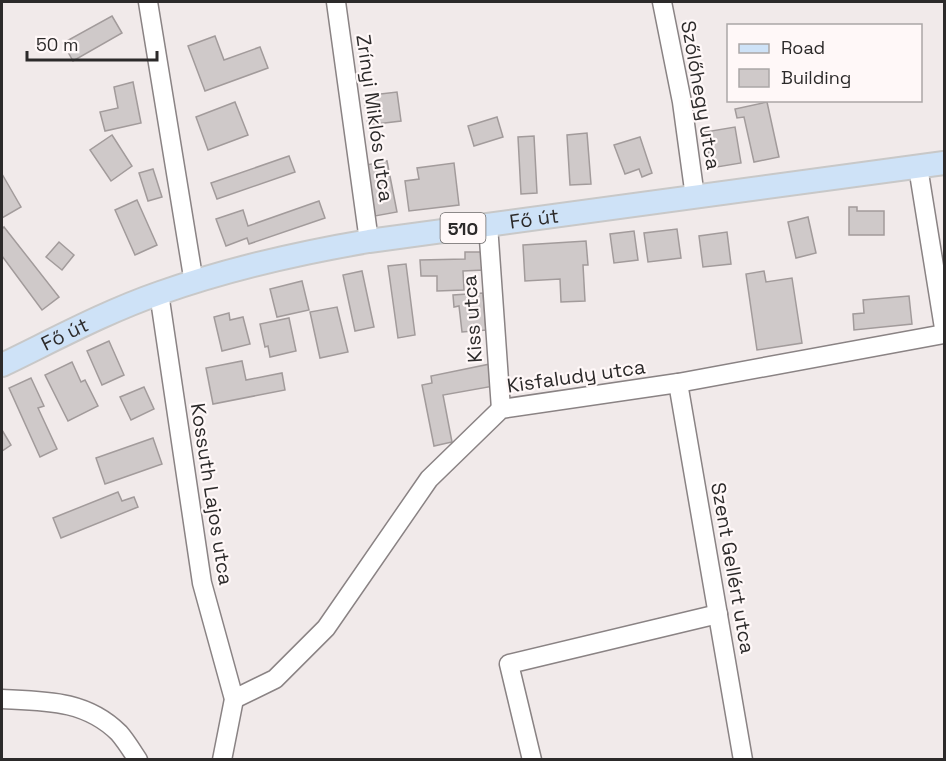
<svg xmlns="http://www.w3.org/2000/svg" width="946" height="761" font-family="'Space Grotesk',sans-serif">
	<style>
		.building { fill: #cfc9c9; stroke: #a29b9b; stroke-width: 1.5 }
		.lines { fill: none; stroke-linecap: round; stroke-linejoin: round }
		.minor-casing { stroke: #8a8384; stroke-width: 21 }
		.major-casing { stroke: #c8c8c8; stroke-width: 26 }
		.minor { stroke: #fff; stroke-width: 18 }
		.major { stroke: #cee2f7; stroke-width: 22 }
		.labels { text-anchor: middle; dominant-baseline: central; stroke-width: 4.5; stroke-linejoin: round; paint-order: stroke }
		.shield { fill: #fff8f8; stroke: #6b6868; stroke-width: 1.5 }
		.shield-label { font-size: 18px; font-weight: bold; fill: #2c2a2a }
		.street-label { font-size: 20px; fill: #2c2a2a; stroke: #fff8f8 }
	</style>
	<rect width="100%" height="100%" fill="#f1eaea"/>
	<g class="building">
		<polygon points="112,16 122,33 73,61 63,43"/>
		<polygon points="215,36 224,60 260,47 268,68 205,91 188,46"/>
		<polygon points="133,82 141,123 105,131 100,112 118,108 114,87"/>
		<polygon points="397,92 401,121 368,125 364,96"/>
		<polygon points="235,102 248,135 208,150 196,117"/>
		<polygon points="767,102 779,157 754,162 744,117 737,118 735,109"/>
		<polygon points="497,117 503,137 474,146 468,126"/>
		<polygon points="735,127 741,163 711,168 705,132"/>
		<polygon points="587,133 591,184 570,185 567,135"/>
		<polygon points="112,135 132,166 111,181 90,150"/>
		<polygon points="534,136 537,193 521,194 518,137"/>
		<polygon points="640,137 652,173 642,177 639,169 625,174 614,145"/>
		<polygon points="289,156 295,172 217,199 211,183"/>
		<polygon points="387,161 397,212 375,216 366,165"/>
		<polygon points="454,163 459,205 409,211 405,181 419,179 417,168"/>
		<polygon points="153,169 162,197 148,201 139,173"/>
		<polygon points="2,174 21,207 2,218"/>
		<polygon points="137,200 157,245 135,255 115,210"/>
		<polygon points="319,201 325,218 249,244 247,238 226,246 216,219 243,210 248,226"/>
		<polygon points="849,207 857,207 857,211 884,211 884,235 849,235"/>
		<polygon points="808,217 816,253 796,258 788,222"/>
		<polygon points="4,227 59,297 42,310 2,256 2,229"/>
		<polygon points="677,229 681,258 648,262 644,233"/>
		<polygon points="634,231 638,260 614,263 610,234"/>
		<polygon points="727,232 731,264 703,267 699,236"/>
		<polygon points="586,241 588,265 583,265 585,301 561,302 560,279 525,281 523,245"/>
		<polygon points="59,242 74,255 62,270 46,257"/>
		<polygon points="465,252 483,252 484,270 463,271 464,290 437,291 437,276 421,276 420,260 465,259"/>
		<polygon points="406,264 415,335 398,338 388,266"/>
		<polygon points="362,271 374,327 355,331 343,275"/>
		<polygon points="764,271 766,282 792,278 802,343 757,350 746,274"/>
		<polygon points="302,281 309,310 277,317 270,289"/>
		<polygon points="483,293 486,330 462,332 459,306 454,307 453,295"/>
		<polygon points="909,296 912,324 854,330 853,314 864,313 863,300"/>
		<polygon points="337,307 348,352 320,358 310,312"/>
		<polygon points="229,313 230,320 243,317 250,344 222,351 214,317"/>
		<polygon points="289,318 296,351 270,357 268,346 265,347 260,324"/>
		<polygon points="109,341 124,375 102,385 87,351"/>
		<polygon points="242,361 246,380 282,373 285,390 213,404 206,368"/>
		<polygon points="72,362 81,382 85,380 98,406 68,421 45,375"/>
		<polygon points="490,364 494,386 443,395 452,442 434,446 422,385 432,383 431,376"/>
		<polygon points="31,378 44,406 38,408 57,449 40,457 9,388"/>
		<polygon points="144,387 154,409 131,420 120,397"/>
		<polygon points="2,430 11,445 2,451"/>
		<polygon points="153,438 162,464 105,484 96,458"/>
		<polygon points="118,492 122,501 134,497 138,507 61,538 53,518"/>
	</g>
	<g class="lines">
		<defs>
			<g id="minor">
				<polyline points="148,2 194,283"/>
				<polyline points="336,2 369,241"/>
				<polyline points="662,2 682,102 695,197"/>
				<polyline points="918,167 944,328"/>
				<polyline points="488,225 501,409"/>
				<polyline points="159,293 202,583 234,699 222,760"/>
				<polyline points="678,383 743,760"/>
				<path d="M 2,699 C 45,701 86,700 119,733 C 126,741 132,751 138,760"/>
				<polyline points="234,699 275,679 326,628 429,479 501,409 678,383 944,334"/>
				<polyline points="532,760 509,664 718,614"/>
			</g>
			<g id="major">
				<path id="s1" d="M 2,365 C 54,340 105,312 160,293 C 228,269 298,253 369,241 L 944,163"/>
			</g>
		</defs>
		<use href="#minor" class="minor-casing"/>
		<use href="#major" class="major-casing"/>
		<use href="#minor" class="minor"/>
		<use href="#major" class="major"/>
	</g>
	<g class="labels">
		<rect class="shield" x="440.5" y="213" width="45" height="30" rx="4.5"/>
		<g class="shield-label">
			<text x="463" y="228">510</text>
		</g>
		<g class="street-label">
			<text transform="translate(701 95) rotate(80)">Szőlőhegy utca</text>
			<text transform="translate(375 118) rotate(82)">Zrínyi Miklós utca</text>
			<text stroke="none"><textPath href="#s1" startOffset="556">Fő út</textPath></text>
			<text transform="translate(472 319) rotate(-94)">Kiss utca</text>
			<text stroke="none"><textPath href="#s1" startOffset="70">Fő út</textPath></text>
			<text transform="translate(576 376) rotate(-8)">Kisfaludy utca</text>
			<text transform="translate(212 494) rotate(81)">Kossuth Lajos utca</text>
			<text transform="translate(733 568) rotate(80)">Szent Gellért utca</text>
		</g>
	</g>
	<rect width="946" height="761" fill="none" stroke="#2c2a2a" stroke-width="6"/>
	<rect x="727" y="24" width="195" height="78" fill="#fff8f8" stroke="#aba6a6" stroke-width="1.5"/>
	<rect x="739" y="44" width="30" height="9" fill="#cee2f7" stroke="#aba6a6" stroke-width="1.5"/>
	<text x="781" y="54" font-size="18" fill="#2c2a2a">Road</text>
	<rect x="739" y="69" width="30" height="18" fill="#cfc9c9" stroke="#aba6a6" stroke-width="1.5"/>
	<text x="781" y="84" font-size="18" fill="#2c2a2a">Building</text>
	<path d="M27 51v9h130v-9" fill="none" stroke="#2c2a2a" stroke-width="3"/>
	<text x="36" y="51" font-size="18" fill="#2c2a2a" stroke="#fff8f8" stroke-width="4.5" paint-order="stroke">50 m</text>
</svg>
